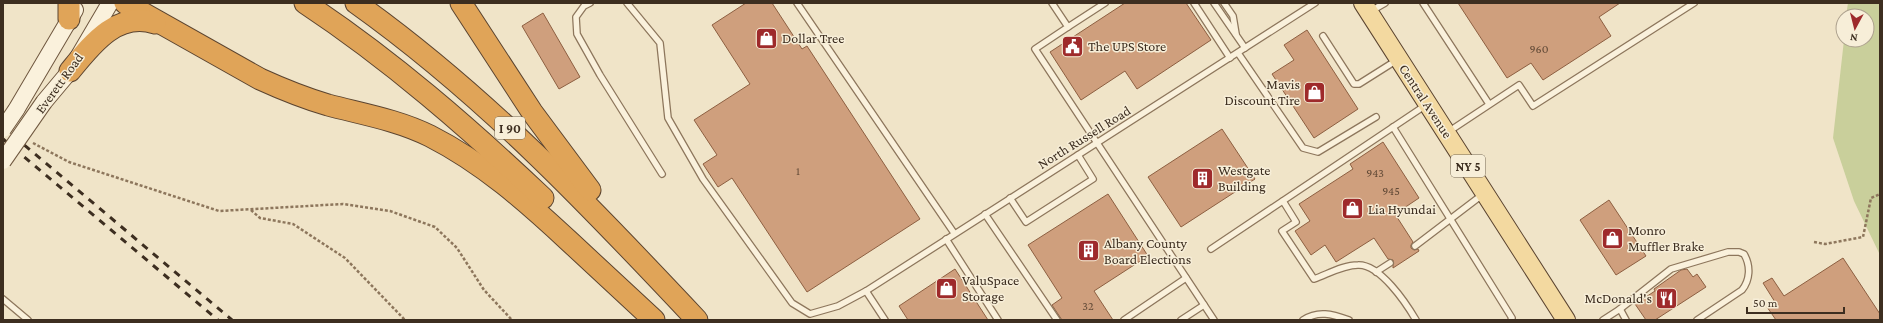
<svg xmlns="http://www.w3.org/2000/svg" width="1883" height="323" font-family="'Crimson Pro',serif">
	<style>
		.green { fill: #c9cf9b }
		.building { fill: #cf9f7d; stroke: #8d5f41 }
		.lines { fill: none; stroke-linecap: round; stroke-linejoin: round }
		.lane-casing { stroke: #8d765c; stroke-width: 8 }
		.secondary-casing { stroke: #6f573f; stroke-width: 18 }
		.primary-casing { stroke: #5b4430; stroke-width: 20 }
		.highway-casing { stroke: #5b4430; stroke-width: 23 }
		.path { stroke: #8d765c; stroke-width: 2.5; stroke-dasharray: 3 2; stroke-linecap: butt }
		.lane { stroke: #faf1dc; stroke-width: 5.5 }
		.secondary { stroke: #faf1dc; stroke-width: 16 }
		.primary { stroke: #f3d9a0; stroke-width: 18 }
		.highway { stroke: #e0a458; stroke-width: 21 }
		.rail { stroke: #3d2e20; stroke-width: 3; stroke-dasharray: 7 7; stroke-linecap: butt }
		.secondary-bridge-casing { stroke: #6f573f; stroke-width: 18; stroke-linecap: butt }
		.secondary-bridge { stroke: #faf1dc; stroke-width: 16 }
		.labels { text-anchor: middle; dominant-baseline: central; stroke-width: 3; stroke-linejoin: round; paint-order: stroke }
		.number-label { font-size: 12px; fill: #624a37 }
		.shield { fill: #f7eed8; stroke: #756857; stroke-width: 1 }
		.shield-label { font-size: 13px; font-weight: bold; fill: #3d2e20 }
		.poi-label { font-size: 14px; fill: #3d2e20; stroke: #f7eed8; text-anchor: start }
		.street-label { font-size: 14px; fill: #3d2e20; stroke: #f7eed8 }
	</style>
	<rect width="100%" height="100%" fill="#f0e4c8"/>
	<polygon class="green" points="1848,3 1880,3 1880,255 1854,201 1833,138 1844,40 1867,40 1867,16 1846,16"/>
	<g class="building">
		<polygon points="746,3 772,3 802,49 807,46 920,219 807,292 732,178 718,187 703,164 717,155 694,120 750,84 712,25"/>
		<polygon points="1125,3 1186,3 1211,40 1137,89 1125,71 1081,100 1050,52"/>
		<polygon points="1458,3 1620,3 1599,17 1611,36 1543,80 1531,63 1507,78"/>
		<polygon points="543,13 580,77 559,89 522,26"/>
		<polygon points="1307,30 1358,109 1314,138 1272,74 1294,60 1284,45"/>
		<polygon points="1222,129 1255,179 1181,227 1148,177"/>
		<polygon points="1383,142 1419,198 1395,214 1413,242 1411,245 1411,248 1414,250 1418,249 1419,251 1393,268 1393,260 1388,259 1374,238 1336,262 1325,245 1311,255 1295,231 1310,221 1299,204 1353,169 1350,164"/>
		<polygon points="1108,194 1148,256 1094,291 1113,320 1062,320 1052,305 1062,298 1028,245"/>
		<polygon points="1609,200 1646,256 1616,275 1580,220"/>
		<polygon points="1843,258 1880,314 1880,320 1776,320 1767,307 1775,302 1763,283 1772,278 1784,296"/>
		<polygon points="955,269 988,320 908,320 899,306"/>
		<polygon points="1687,269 1693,277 1697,274 1706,287 1655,320 1646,320 1635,304 1655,291 1654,289 1681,270"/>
	</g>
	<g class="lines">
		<defs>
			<g id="lane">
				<polyline points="590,3 584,6 576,17 577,34 600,75 662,174"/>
				<polyline points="627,3 660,43 668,118 703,179 792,303 810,314 838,306 866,291 1315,3"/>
				<polyline points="797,3 954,233"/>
				<polyline points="1052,3 1068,27 1035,49 1214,320"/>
				<polyline points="1194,3 1230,58"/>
				<polyline points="1214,3 1245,48"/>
				<polyline points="1224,3 1233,16 1236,34"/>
				<polyline points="1423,3 1489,104"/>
				<polyline points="1371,11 1385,3"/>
				<polyline points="1068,27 1105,3"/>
				<polyline points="1323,36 1354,84 1359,84 1397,60"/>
				<polyline points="1238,53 1303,148 1318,152 1376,117"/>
				<polyline points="1393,127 1512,318 1511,320"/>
				<polyline points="1448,132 1519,85 1533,106 1694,3"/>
				<polyline points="1010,198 1026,222 1093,179 1078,155"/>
				<path d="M 1283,201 L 1296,222 L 1282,231 L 1314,279 C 1328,274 1343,265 1358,265 C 1380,264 1406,303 1416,320"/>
				<polyline points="985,214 1057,320"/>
				<polyline points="946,239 998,320"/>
				<polyline points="1415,246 1482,195"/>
				<polyline points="1211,249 1426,105"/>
				<polyline points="1376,272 1390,263"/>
				<polyline points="866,291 885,320"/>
				<polyline points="3,299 28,320"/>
				<polyline points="1620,309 1626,320"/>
				<polyline points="1124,320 1186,278"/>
				<polyline points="1181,320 1204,305"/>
				<path d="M 1303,320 C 1318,310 1332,314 1349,320"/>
				<path d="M 1603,320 L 1620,309 L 1671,269 L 1728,252 L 1739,252 L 1744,254 C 1751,266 1750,280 1742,290 L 1697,320"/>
			</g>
			<g id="secondary">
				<polyline points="44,102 70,71 110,3"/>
				<polyline points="16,110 75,10"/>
			</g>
			<polyline id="primary" points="1363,3 1566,320"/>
			<g id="highway">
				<polyline points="69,3 69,19"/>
				<path d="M 125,3 L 260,79 C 282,89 304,98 328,105 C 362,114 398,120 430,136 C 483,163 526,201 570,242 C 598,268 626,294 654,320"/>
				<path d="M 305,3 C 391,60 469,128 543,198"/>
				<path d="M 356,3 C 485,95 589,205 697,320"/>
				<polyline points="461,3 532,112 590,190"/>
				<path d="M 70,71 C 92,44 117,11 155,23"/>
			</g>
		</defs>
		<use href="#lane" class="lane-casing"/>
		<use href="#secondary" class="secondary-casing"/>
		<use href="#primary" class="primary-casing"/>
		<use href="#highway" class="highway-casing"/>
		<g class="path">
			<polyline points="33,143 69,162 219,211 343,204 390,211 435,227 457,248 484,290 512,320"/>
			<polyline points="251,210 260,218 293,224 345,258 405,320"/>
			<polyline points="1814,242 1825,244 1863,237 1871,198 1880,194"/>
		</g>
		<use href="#lane" class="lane"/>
		<use href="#secondary" class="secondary"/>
		<use href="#primary" class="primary"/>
		<use href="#highway" class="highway"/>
		<g class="rail">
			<polyline points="3,127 232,320"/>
			<polyline points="3,139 218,320"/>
		</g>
		<defs>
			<g id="secondary-bridge">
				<polyline points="3,129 16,110"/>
				<polyline points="3,161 44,102"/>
			</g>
		</defs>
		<use href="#secondary-bridge" class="secondary-bridge-casing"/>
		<use href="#secondary-bridge" class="secondary-bridge"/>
	</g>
	<defs>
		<symbol id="shop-square" viewBox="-11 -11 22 22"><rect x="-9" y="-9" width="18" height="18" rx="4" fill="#9e2a2b" stroke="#f7eed8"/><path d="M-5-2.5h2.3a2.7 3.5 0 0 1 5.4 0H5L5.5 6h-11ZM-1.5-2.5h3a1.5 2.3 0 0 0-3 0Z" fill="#fff"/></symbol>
		<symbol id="civic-square" viewBox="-11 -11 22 22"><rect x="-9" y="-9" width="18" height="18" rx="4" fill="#9e2a2b" stroke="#f7eed8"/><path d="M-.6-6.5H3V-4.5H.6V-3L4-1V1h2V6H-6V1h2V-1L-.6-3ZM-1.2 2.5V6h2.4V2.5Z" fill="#fff"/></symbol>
		<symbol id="building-square" viewBox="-11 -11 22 22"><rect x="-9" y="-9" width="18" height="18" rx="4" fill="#9e2a2b" stroke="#f7eed8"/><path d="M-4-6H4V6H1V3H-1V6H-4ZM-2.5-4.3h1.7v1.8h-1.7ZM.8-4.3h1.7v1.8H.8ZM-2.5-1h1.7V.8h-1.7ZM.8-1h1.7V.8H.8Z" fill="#fff"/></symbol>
		<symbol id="restaurant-square" viewBox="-11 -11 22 22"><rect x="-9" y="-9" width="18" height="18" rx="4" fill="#9e2a2b" stroke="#f7eed8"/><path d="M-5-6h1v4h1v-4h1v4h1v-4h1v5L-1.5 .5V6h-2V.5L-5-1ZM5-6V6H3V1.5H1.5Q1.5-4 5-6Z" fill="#fff"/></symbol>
	</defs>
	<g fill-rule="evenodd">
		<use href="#shop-square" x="754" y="26" width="25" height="25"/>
		<use href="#civic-square" x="1060" y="34" width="25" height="25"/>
		<use href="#shop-square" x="1302" y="80" width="25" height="25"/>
		<use href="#building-square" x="1190" y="166" width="25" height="25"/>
		<use href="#shop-square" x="1340" y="196" width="25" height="25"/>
		<use href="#shop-square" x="1600" y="226" width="25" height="25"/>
		<use href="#building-square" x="1076" y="238" width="25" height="25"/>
		<use href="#shop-square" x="934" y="276" width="25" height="25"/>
		<use href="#restaurant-square" x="1654" y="286" width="25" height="25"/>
	</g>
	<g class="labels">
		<g class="number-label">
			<text x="1539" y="49">960</text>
			<text x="798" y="171">1</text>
			<text x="1375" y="173">943</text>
			<text x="1391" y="191">945</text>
			<text x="1088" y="306">32</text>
		</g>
		<g class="shield">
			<rect x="495" y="117" width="30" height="22" rx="3"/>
			<rect x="1451" y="155" width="34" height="22" rx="3"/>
		</g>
		<g class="shield-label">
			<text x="510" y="128">I 90</text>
			<text x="1468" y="166">NY 5</text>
		</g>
		<g class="poi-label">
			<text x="782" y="38">Dollar Tree</text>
			<text x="1088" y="46">The UPS Store</text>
			<text x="1300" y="84" text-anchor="end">Mavis<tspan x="1300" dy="16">Discount Tire</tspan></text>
			<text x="1218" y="170">Westgate<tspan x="1218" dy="16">Building</tspan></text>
			<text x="1368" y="209">Lia Hyundai</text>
			<text x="1628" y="230">Monro<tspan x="1628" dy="16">Muffler Brake</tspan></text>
			<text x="1104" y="243">Albany County<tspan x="1104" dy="16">Board Elections</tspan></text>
			<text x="962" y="280">ValuSpace<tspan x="962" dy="16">Storage</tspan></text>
			<text x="1652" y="298" text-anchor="end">McDonald's</text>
		</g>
		<g class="street-label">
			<text transform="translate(59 83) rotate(-54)">Everett Road</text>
			<text transform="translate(1426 101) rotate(57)">Central Avenue</text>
			<text transform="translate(1084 137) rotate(-32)">North Russell Road</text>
		</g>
	</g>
	<rect width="1883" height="323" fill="none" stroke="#3d2e20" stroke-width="8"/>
	<g transform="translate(1855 28) rotate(187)"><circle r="19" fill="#f7eed8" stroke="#ada18e"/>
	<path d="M0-3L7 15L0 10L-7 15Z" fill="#9e2a2b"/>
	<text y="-6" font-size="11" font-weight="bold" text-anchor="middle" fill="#3d2e20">N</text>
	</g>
	<path d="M1747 307v6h97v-6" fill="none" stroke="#3d2e20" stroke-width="2"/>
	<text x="1753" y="307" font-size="12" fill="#3d2e20" stroke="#f7eed8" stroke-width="3" paint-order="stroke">50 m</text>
</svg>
